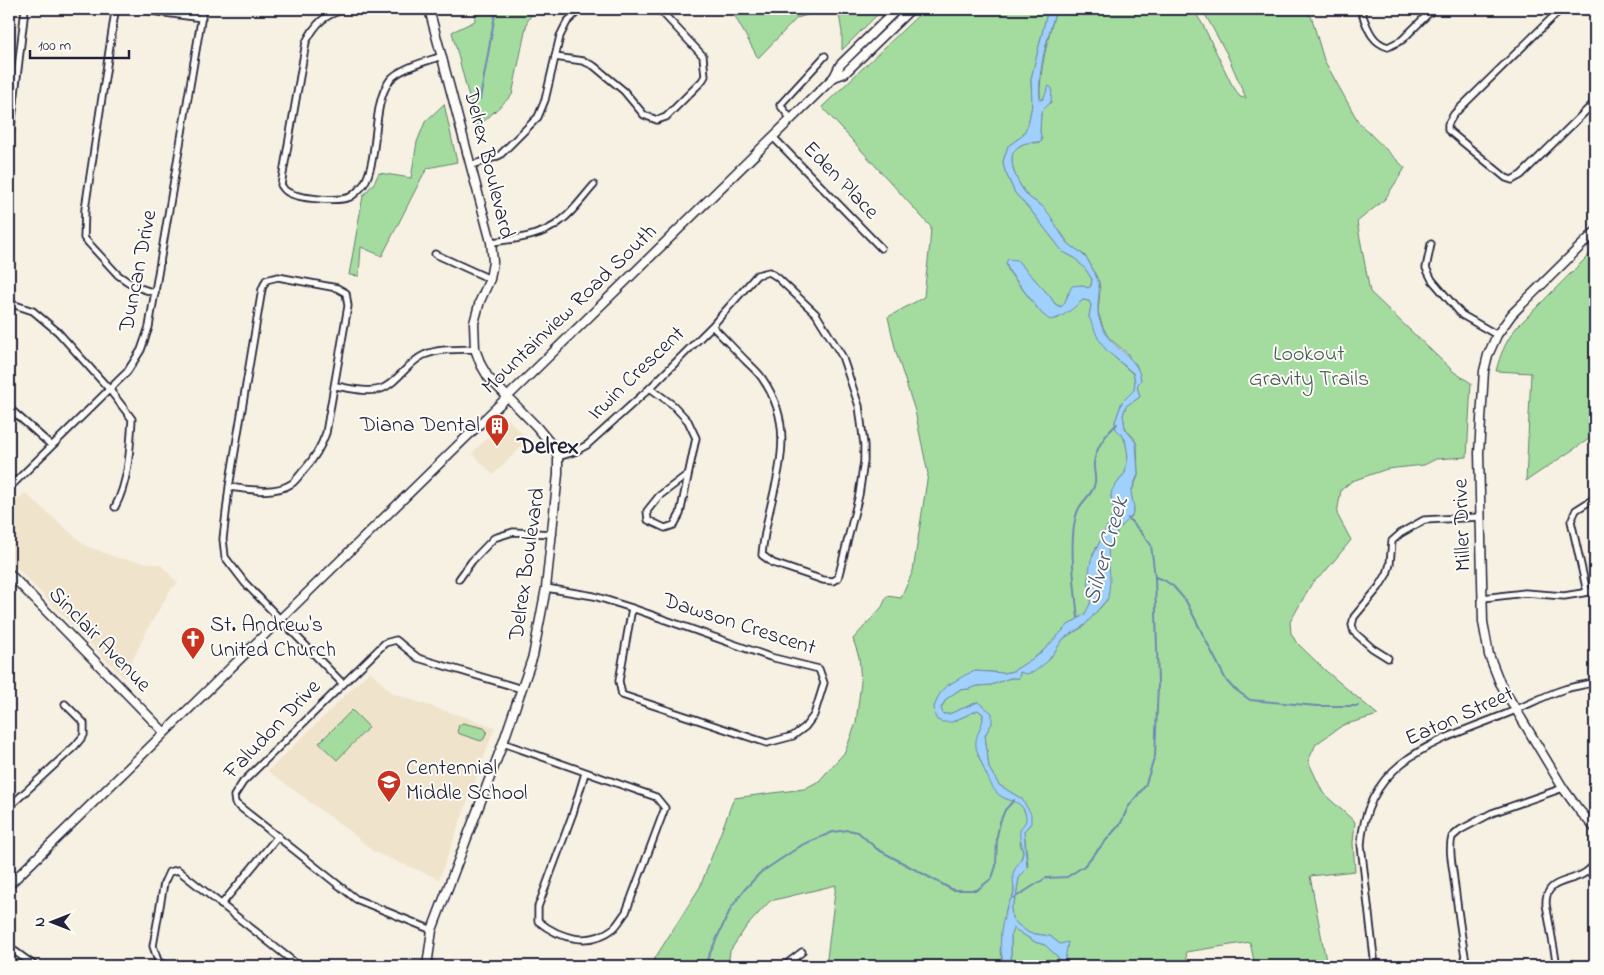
<svg xmlns="http://www.w3.org/2000/svg" width="1604" height="975" font-family="'Indie Flower',sans-serif">
	<style>
		.built { fill: #f0e3cb }
		.green { fill: #a4dca0; stroke: #637f6e }
		.water { fill: #a0d0fc; stroke: #6e8aaf }
		.lines { fill: none; stroke-linecap: round; stroke-linejoin: round }
		.stream { stroke: #6e8aaf; stroke-width: 2 }
		.street-casing { stroke: #22223b; stroke-width: 9 }
		.secondary-casing { stroke: #22223b; stroke-width: 11 }
		.street { stroke: #fdfcf7; stroke-width: 5.5 }
		.secondary { stroke: #fdfcf7; stroke-width: 8 }
		.labels { text-anchor: middle; dominant-baseline: central; stroke-width: 4; stroke-linejoin: round; paint-order: stroke }
		.street-label { font-size: 22px; fill: #22223b; stroke: #fdfcf7 }
		.park-label { font-size: 22px; fill: #495a59; stroke: #fdfcf7 }
		.poi-label { font-size: 22px; fill: #22223b; stroke: #fdfcf7; text-anchor: start }
		.neighbourhood-label { font-size: 24px; font-weight: bold; fill: #22223b; stroke: #fdfcf7 }
		.water-label { font-size: 24px; font-style: italic; fill: #485675; stroke: #fdfcf7 }
	</style>
	<rect width="100%" height="100%" fill="#f7f1e3"/>
	<filter id="ink" filterUnits="userSpaceOnUse"><feTurbulence type="fractalNoise" baseFrequency=".02" numOctaves="2"/><feDisplacementMap in="SourceGraphic" scale="10" xChannelSelector="R" yChannelSelector="G"/><feConvolveMatrix kernelMatrix="1 2 1 2 8 2 1 2 1" color-interpolation-filters="sRGB"/></filter>
	<g filter="url(#ink)">
		<g class="built">
			<polygon points="507,418 528,440 493,475 472,453"/>
			<polygon points="25,493 86,546 118,558 161,565 178,583 171,589 147,630 124,678 9,560 9,508"/>
			<polygon points="370,671 391,692 400,696 495,727 439,879 374,852 353,834 268,771"/>
		</g>
		<g class="green">
			<polygon points="474,9 535,9 527,22 512,95 477,128 452,32 475,21"/>
			<polygon points="731,9 827,9 797,18 758,58"/>
			<polygon points="838,9 883,9 842,50 842,32"/>
			<path d="M 925,9 L 1048,9 L 1031,79 L 1032,105 L 1028,125 L 1022,136 L 1008,146 L 1003,162 L 1005,171 L 1015,193 L 1033,213 L 1063,252 L 1075,258 L 1086,270 L 1092,279 L 1091,286 L 1088,288 L 1081,285 L 1068,293 L 1065,303 L 1062,307 L 1055,304 L 1049,295 L 1017,260 L 1006,264 L 1009,272 L 1042,314 L 1057,319 L 1083,300 L 1089,301 L 1091,305 L 1089,317 L 1113,356 L 1133,374 L 1135,381 L 1134,390 L 1122,402 L 1115,422 L 1116,429 L 1123,436 L 1127,447 L 1128,456 L 1127,465 L 1125,473 L 1115,486 L 1111,496 L 1114,512 L 1099,544 L 1093,553 L 1088,579 L 1091,595 L 1090,606 L 1085,614 L 1067,626 L 1050,645 L 1030,661 L 1013,671 L 1004,673 L 975,671 L 948,685 L 934,707 L 952,722 L 978,710 L 983,714 L 983,723 L 980,729 L 978,755 L 992,785 L 1004,798 L 1018,802 L 1023,808 L 1027,818 L 1020,843 L 1023,852 L 1020,862 L 1014,872 L 1014,893 L 1006,909 L 1000,952 L 1004,966 L 826,966 L 836,885 L 770,901 L 746,927 L 730,951 L 728,966 L 650,966 L 700,887 L 734,798 L 804,789 L 819,781 L 845,752 L 856,723 L 861,682 L 859,657 L 853,639 L 882,607 L 887,596 L 901,598 L 913,571 L 928,474 L 915,411 L 896,352 L 888,317 L 924,297 C 926,273 930,251 931,227 L 822,107 Z"/>
			<path d="M 1056,9 L 1193,9 L 1203,25 L 1231,83 L 1240,97 L 1246,98 L 1227,54 L 1202,9 L 1302,9 L 1311,16 L 1324,60 L 1359,123 L 1405,168 L 1385,199 L 1357,222 L 1370,292 L 1454,372 L 1471,383 L 1467,457 L 1436,459 L 1424,465 L 1387,469 L 1352,481 L 1341,490 L 1337,514 L 1351,540 L 1324,573 L 1312,583 L 1290,622 L 1291,633 L 1296,642 L 1326,671 L 1378,715 L 1343,725 L 1316,744 L 1308,761 L 1323,793 L 1355,822 L 1353,843 L 1355,871 L 1310,876 L 1327,966 L 1255,966 L 1250,942 L 1186,952 L 1188,966 L 1066,966 L 1060,944 L 1050,936 L 1029,933 L 1017,924 L 1012,918 L 1011,909 L 1016,897 L 1019,878 L 1028,866 L 1024,831 L 1031,823 L 1022,799 L 999,785 L 989,768 L 985,735 L 992,723 L 978,702 L 949,714 L 943,714 L 941,709 L 946,699 L 959,690 L 969,689 L 977,686 L 991,685 L 1010,678 L 1019,678 L 1020,672 L 1048,661 L 1064,638 L 1083,627 L 1107,600 L 1108,548 L 1119,529 L 1134,510 L 1131,493 L 1138,476 L 1137,445 L 1134,438 L 1125,428 L 1123,415 L 1126,406 L 1140,397 L 1137,386 L 1141,379 L 1136,364 L 1130,360 L 1128,354 L 1108,337 L 1103,327 L 1098,312 L 1100,290 L 1099,282 L 1088,260 L 1084,255 L 1069,244 L 1042,206 L 1027,196 L 1016,178 L 1012,164 L 1012,153 L 1016,148 L 1027,142 L 1036,143 L 1042,141 L 1040,132 L 1041,112 L 1051,102 L 1049,86 L 1043,99 L 1040,100 C 1039,69 1048,39 1056,9 Z"/>
			<polygon points="444,104 457,162 428,168 423,175 382,256 361,247 359,276 349,275 363,196 374,183 379,173 411,178 417,142 425,122"/>
			<path d="M 1595,249 L 1595,435 L 1526,481 L 1531,373 L 1496,371 C 1500,355 1506,341 1516,328 Z"/>
			<polygon points="352,710 369,727 337,760 319,743"/>
			<polygon points="463,723 484,728 487,731 484,739 481,741 460,734 457,732 459,725"/>
			<polygon points="1013,928 1035,942 1045,945 1058,957 1061,966 1011,966 1011,935"/>
		</g>
		<path class="water" d="M 1048,9 L 1056,9 C 1048,38 1037,69 1040,100 L 1043,99 L 1049,86 L 1052,88 L 1051,102 L 1041,112 L 1040,132 L 1042,141 C 1032,144 1023,140 1015,150 C 1006,161 1019,186 1027,195 C 1031,200 1037,202 1042,206 C 1053,216 1058,232 1068,243 C 1073,248 1079,250 1083,255 C 1089,260 1092,268 1095,274 C 1103,289 1097,296 1098,311 C 1098,319 1103,330 1107,336 C 1119,352 1138,358 1141,380 L 1137,386 L 1140,397 L 1126,406 L 1123,415 L 1125,428 L 1136,443 L 1138,474 L 1131,492 L 1134,508 L 1132,516 L 1119,529 L 1108,548 L 1110,581 L 1108,598 L 1085,625 L 1064,638 L 1048,661 L 1034,672 L 1026,674 L 1020,672 L 1019,678 L 1010,678 L 991,685 L 977,686 L 969,689 L 959,690 L 946,699 L 941,708 L 943,714 L 949,714 L 978,702 L 992,713 L 992,723 L 985,735 L 989,768 L 999,785 L 1022,799 L 1031,814 L 1031,823 L 1024,831 L 1027,868 L 1019,878 L 1016,897 L 1011,909 L 1012,918 L 1017,924 L 1029,933 L 1050,936 L 1060,944 L 1068,942 L 1065,960 L 1066,966 L 1061,966 L 1058,957 L 1045,945 L 1035,942 L 1013,928 L 1011,935 L 1011,966 L 1004,966 C 998,944 1000,928 1007,907 C 1009,902 1013,897 1014,893 C 1015,887 1012,880 1013,874 C 1015,866 1022,861 1023,853 C 1024,846 1018,838 1020,831 C 1021,826 1027,823 1026,817 C 1023,797 1006,804 996,792 C 990,785 978,756 976,747 C 974,734 984,727 983,714 L 978,710 L 952,722 L 943,722 L 937,720 L 935,716 L 934,707 L 939,695 L 945,687 L 965,675 L 975,671 L 1004,673 L 1013,671 L 1040,654 L 1067,626 L 1085,614 L 1091,602 L 1088,579 L 1091,560 L 1114,512 L 1111,496 L 1112,490 L 1125,473 L 1128,456 L 1125,439 L 1116,429 L 1115,422 L 1122,402 L 1134,390 L 1135,381 L 1133,373 L 1106,350 L 1098,338 L 1089,317 L 1091,305 L 1089,301 L 1083,300 C 1072,309 1063,318 1050,320 L 1042,314 L 1009,271 L 1006,263 L 1008,259 L 1017,260 L 1049,295 L 1055,304 L 1061,307 C 1067,301 1068,293 1072,286 L 1081,285 L 1088,288 L 1091,286 L 1092,279 L 1086,270 L 1075,258 L 1063,252 L 1033,213 L 1015,193 L 1005,171 L 1003,162 L 1008,146 L 1022,136 L 1028,125 L 1032,105 L 1031,79 Z"/>
		<g class="lines">
			<g class="stream">
				<polyline points="480,99 496,9"/>
				<polyline points="1155,577 1164,580 1173,586 1186,601 1226,680 1232,687 1250,700 1317,706 1358,706"/>
				<path d="M 1078,618 C 1075,591 1067,532 1079,508 C 1084,499 1094,493 1095,482 C 1096,475 1093,469 1094,463 C 1096,447 1106,434 1117,424"/>
				<polyline points="1014,898 1046,878 1067,877 1084,866 1121,823 1128,807 1145,786 1155,756 1158,684 1155,577 1151,545 1141,532 1128,518"/>
				<polyline points="704,966 731,908 745,889 760,873 802,845 833,832 848,830 858,832 877,849 953,890 977,890 992,878 996,866 997,836 1000,822 1005,810 1014,800"/>
			</g>
			<defs>
				<g id="street">
					<polyline points="118,9 115,12 85,209 84,238 118,275 134,286 155,293"/>
					<polyline points="136,9 202,18"/>
					<path d="M 345,9 C 324,15 316,23 306,42 L 281,185 C 282,186 285,191 286,191 C 297,199 338,202 350,197 C 354,195 361,188 364,184 C 380,157 371,105 390,80 C 399,68 428,61 442,56"/>
					<path d="M 1360,9 C 1367,25 1370,42 1388,47 L 1402,40 L 1433,9"/>
					<polyline points="1561,9 1454,114 1448,124 1448,130 1506,178 1512,180 1521,175 1595,102"/>
					<polyline points="555,57 583,61 594,66 624,91 644,115 657,120 666,117 702,81 705,76 703,56 659,9"/>
					<polyline points="791,119 780,105 825,56"/>
					<polyline points="773,137 881,248"/>
					<polyline points="9,145 25,9"/>
					<polyline points="471,165 485,161 500,155 538,117 545,100 560,36 567,22 580,9"/>
					<path d="M 491,242 C 516,239 542,237 562,220 C 574,211 583,197 594,185"/>
					<polyline points="1431,244 1426,268 1432,280 1462,315 1497,335"/>
					<polyline points="435,254 490,279"/>
					<path d="M 9,303 L 33,311 L 58,332 L 109,389 L 132,419 C 130,448 129,481 115,507"/>
					<path d="M 335,386 C 349,388 367,393 381,389 C 396,384 408,362 424,355 C 440,348 458,350 475,349"/>
					<polyline points="650,388 673,405 688,421 696,438 680,514 674,525 665,528 648,520 647,511 659,496 688,474"/>
					<polyline points="9,408 51,445"/>
					<path d="M 558,457 L 574,452 L 587,445 L 650,388 L 712,326 L 757,275 L 769,272 L 777,277 L 816,314 L 842,356 L 859,406 L 864,445 L 864,461 L 859,495 L 838,578 L 833,581 L 823,580 L 773,563 L 762,555 C 767,491 804,438 762,378 C 758,372 752,367 747,362 C 735,350 724,338 712,326"/>
					<path d="M 229,487 C 247,489 274,495 291,484 C 296,481 300,474 304,470 C 314,459 321,447 326,433 L 348,306 L 346,293 L 337,288 L 278,277 L 266,280 L 262,289 L 229,487 L 223,539 L 225,557 L 245,583 L 343,684"/>
					<polyline points="9,488 127,372 141,350 149,327 203,9"/>
					<polyline points="459,579 472,561 494,538 513,532 553,534"/>
					<polyline points="546,588 594,596 632,608 770,657 819,669 824,683 814,715 805,727 793,736 767,743 622,695 619,681 632,608"/>
					<polyline points="1587,592 1571,521 1576,510 1595,498"/>
					<polyline points="1483,598 1525,593 1564,596 1595,591"/>
					<polyline points="1388,658 1372,648 1354,632 1352,625 1354,617 1379,587 1387,574 1390,564 1392,541 1401,533 1424,520 1480,517"/>
					<path d="M 503,743 L 656,797 L 665,808 L 626,912 C 622,917 619,923 614,928 C 590,947 560,939 538,921 L 538,907 L 573,813 L 585,773"/>
					<polyline points="9,807 75,746 84,735 84,723 65,704"/>
					<polyline points="221,905 278,836"/>
					<polyline points="432,930 356,899 235,803 234,796 243,782 385,643 396,640 418,658 522,689"/>
					<polyline points="9,947 35,966"/>
					<polyline points="9,965 11,966"/>
					<polyline points="165,966 158,961 153,946 164,883 169,872 178,870 299,966"/>
					<polyline points="787,966 789,962 802,952"/>
					<path d="M 1375,966 L 1361,845 C 1366,759 1438,741 1506,714 C 1526,706 1545,695 1565,689 C 1575,686 1585,685 1595,682"/>
					<path d="M 1467,966 C 1461,938 1458,909 1454,880 C 1453,867 1448,850 1452,837 L 1460,830 L 1492,813 L 1563,788"/>
					<path d="M 1557,966 L 1546,904 C 1545,880 1567,883 1583,874 C 1587,872 1591,868 1595,864"/>
				</g>
				<g id="secondary">
					<polyline points="834,77 840,65 897,9"/>
					<polyline points="1595,232 1512,314 1497,335 1488,355 1484,371 1479,453 1483,622 1489,655 1500,683 1563,788 1579,810 1595,828"/>
					<polyline points="9,573 164,732"/>
					<polyline points="9,885 834,77 845,73 911,9"/>
					<polyline points="427,966 432,930 503,743 533,656 546,588 558,474 558,457 551,444 536,426 488,377 481,365 475,349 474,323 480,301 490,279 493,262 491,242 429,9"/>
				</g>
			</defs>
			<use href="#street" class="street-casing"/>
			<use href="#secondary" class="secondary-casing"/>
			<use href="#street" class="street"/>
			<use href="#secondary" class="secondary"/>
		</g>
	</g>
	<defs>
		<symbol id="building-pin" viewBox="-11 -11 22 30"><path d="M0 17L-7.5 6A9.5 9.5 0 1 1 7.5 6Z" fill="#c8321e" stroke="#fdfcf7"/><path d="M-4-6H4V6H1V3H-1V6H-4ZM-2.5-4.3h1.7v1.8h-1.7ZM.8-4.3h1.7v1.8H.8ZM-2.5-1h1.7V.8h-1.7ZM.8-1h1.7V.8H.8Z" fill="#fff"/></symbol>
		<symbol id="church-pin" viewBox="-11 -11 22 30"><path d="M0 17L-7.5 6A9.5 9.5 0 1 1 7.5 6Z" fill="#c8321e" stroke="#fdfcf7"/><path d="M-1.2-6h2.4v3.5h3.3v2.4h-3.3V6h-2.4V-.1h-3.3v-2.4h3.3Z" fill="#fff"/></symbol>
		<symbol id="school-pin" viewBox="-11 -11 22 30"><path d="M0 17L-7.5 6A9.5 9.5 0 1 1 7.5 6Z" fill="#c8321e" stroke="#fdfcf7"/><path d="M0-5L7-2L0 1L-7-2ZM-4 1L0 2.5L4 1V4Q0 6-4 4Z" fill="#fff"/></symbol>
	</defs>
	<g fill-rule="evenodd">
		<use href="#building-pin" x="483" y="412" width="28" height="38"/>
		<use href="#church-pin" x="179" y="625" width="28" height="38"/>
		<use href="#school-pin" x="375" y="768" width="28" height="38"/>
	</g>
	<g class="labels">
		<g class="street-label">
			<text transform="translate(488 164) rotate(76)">Delrex Boulevard</text>
			<text transform="translate(840 181) rotate(46)">Eden Place</text>
			<text transform="translate(139 271) rotate(-79)">Duncan Drive</text>
			<text transform="translate(570 310) rotate(-44)">Mountainview Road South</text>
			<text transform="translate(637 374) rotate(-44)">Irwin Crescent</text>
			<text transform="translate(1463 525) rotate(-92)">Miller Drive</text>
			<text transform="translate(528 564) rotate(-82)">Delrex Boulevard</text>
			<text transform="translate(739 625) rotate(18)">Dawson Crescent</text>
			<text transform="translate(99 640) rotate(46)">Sinclair Avenue</text>
			<text transform="translate(1460 717) rotate(-24)">Eaton Street</text>
			<text transform="translate(273 730) rotate(-46)">Faludon Drive</text>
		</g>
		<g class="park-label">
			<text x="1309" y="355">Lookout<tspan x="1309" dy="25">Gravity Trails</tspan></text>
		</g>
		<g class="poi-label">
			<text x="480" y="426" text-anchor="end">Diana Dental</text>
			<text x="210" y="626">St. Andrew's<tspan x="210" dy="25">United Church</tspan></text>
			<text x="406" y="769">Centennial<tspan x="406" dy="25">Middle School</tspan></text>
		</g>
		<g class="neighbourhood-label">
			<text x="548" y="447">Delrex</text>
		</g>
		<g class="water-label">
			<text transform="translate(1107 551) rotate(-74)">Silver Creek</text>
		</g>
	</g>
	<rect width="1604" height="975" fill="none" stroke="#fdfcf7" stroke-width="30"/>
	<rect x="15" y="15" width="1574" height="945" fill="none" stroke="#22223b" stroke-width="2" filter="url(#ink)"/>
	<g transform="translate(52 922) rotate(270)" stroke="#fdfcf7" stroke-width="4" paint-order="stroke">
	<path d="M0-4L9 19L0 12L-9 19Z" fill="#22223b"/>
	<text y="-8" font-size="14" font-weight="bold" text-anchor="middle" fill="#22223b">N</text>
	</g>
	<path d="M30 50v8h99v-8" fill="none" stroke="#22223b" stroke-width="2.5"/>
	<text x="38" y="50" font-size="15" fill="#22223b" stroke="#fdfcf7" stroke-width="4" paint-order="stroke">100 m</text>
</svg>
